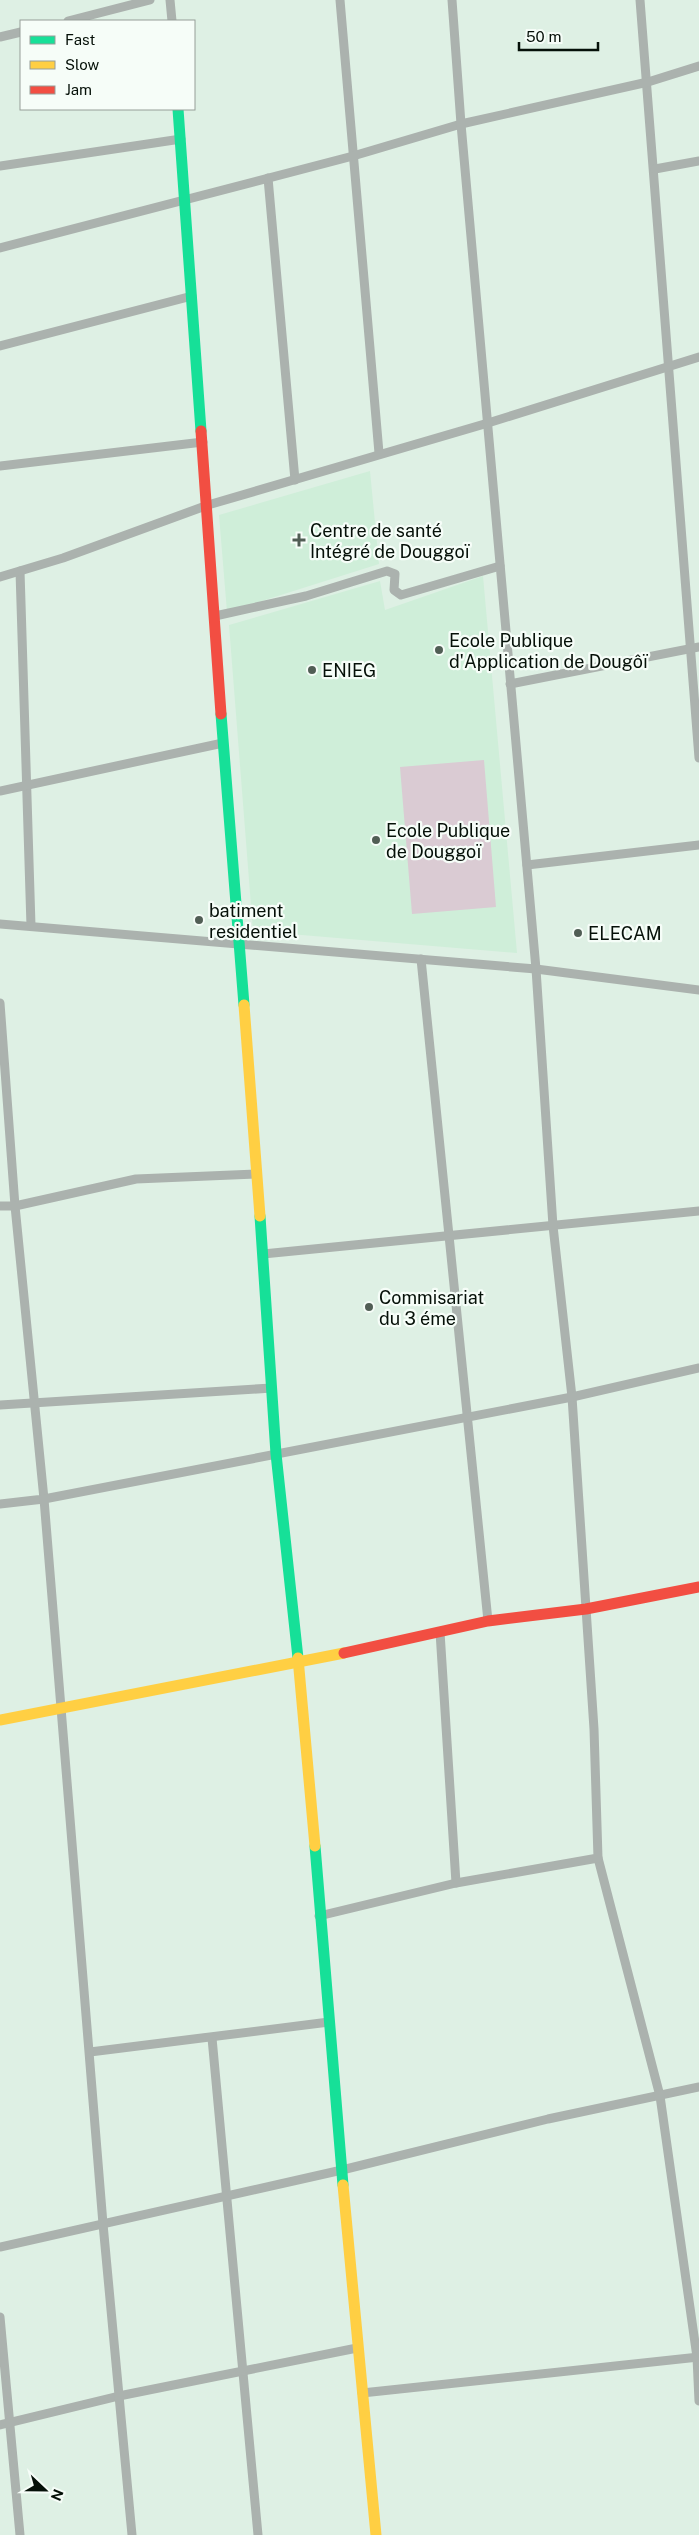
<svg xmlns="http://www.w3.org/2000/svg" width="699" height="2535" font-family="'Public Sans',sans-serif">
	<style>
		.built { fill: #cfeed9 }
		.green { fill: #dacbd3 }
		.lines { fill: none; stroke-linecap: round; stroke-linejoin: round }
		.street { stroke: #abb2ae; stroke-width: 9 }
		.fast { stroke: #16e098; stroke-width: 11 }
		.slow { stroke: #ffcf43; stroke-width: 11 }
		.jam { stroke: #f24e42; stroke-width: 11 }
		.poi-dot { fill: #515e55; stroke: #f6fdf8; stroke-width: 2 }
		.labels { text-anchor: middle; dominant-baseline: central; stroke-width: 4.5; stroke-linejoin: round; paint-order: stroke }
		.poi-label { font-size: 18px; fill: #051008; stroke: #f6fdf8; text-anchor: start }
	</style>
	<rect width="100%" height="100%" fill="#def0e4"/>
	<g class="built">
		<polygon points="370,471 379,564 227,612 219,515"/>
		<polygon points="483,576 517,953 253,931 229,625 380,581 385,610"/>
	</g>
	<polygon class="green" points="484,760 496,907 412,914 400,767"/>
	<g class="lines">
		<g class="street">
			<polyline points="170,0 172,21"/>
			<polyline points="340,0 379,453"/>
			<polyline points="640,0 699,758"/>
			<polyline points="68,21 150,0"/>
			<polyline points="0,37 21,32"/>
			<polyline points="0,166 181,139"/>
			<polyline points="655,169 699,161"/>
			<polyline points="268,178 295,480"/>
			<polyline points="0,248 353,156 461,124 648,82 699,66"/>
			<polyline points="0,346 192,296"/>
			<polyline points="0,466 203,442"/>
			<polyline points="20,571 31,926"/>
			<polyline points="0,577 63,558 208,505 488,423 699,357"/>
			<polyline points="215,616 306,596 387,571 395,574 394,590 401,595 500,566"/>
			<polyline points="510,684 699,647"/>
			<polyline points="0,791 223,743"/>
			<polyline points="527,865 699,845"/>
			<polyline points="0,924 536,969 699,990"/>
			<polyline points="421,959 488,1621"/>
			<polyline points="0,1003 15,1206 44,1499 0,1504"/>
			<polyline points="0,1206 15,1206 136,1179 257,1174"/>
			<polyline points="263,1254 699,1211"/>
			<polyline points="0,1405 272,1388"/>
			<polyline points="440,1632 456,1883"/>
			<polyline points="598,1858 660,2096 697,2357 699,2401"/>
			<polyline points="319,1916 456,1883 598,1858 594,1729 572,1397 553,1226 536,969 461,124 452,0"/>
			<polyline points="212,2038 258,2535"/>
			<polyline points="90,2052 329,2022"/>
			<polyline points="0,2247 342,2170 548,2119 699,2087"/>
			<polyline points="0,2317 20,2535"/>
			<polyline points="362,2393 699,2357"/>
			<polyline points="0,2425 119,2396 357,2348"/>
			<polyline points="132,2535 103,2224 44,1499 572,1397 699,1368"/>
		</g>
		<g class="fast">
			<polyline points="178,109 201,431"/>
			<polyline points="221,714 244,1005"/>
			<polyline points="260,1216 276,1454 298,1658"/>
			<polyline points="315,1846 343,2185"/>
		</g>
		<g class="slow">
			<polyline points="244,1005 260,1216"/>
			<polyline points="298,1658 315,1846"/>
			<polyline points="0,1720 344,1653"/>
			<polyline points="343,2185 376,2535"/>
		</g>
		<g class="jam">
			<polyline points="201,431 221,714"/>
			<polyline points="344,1653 488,1621 586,1609 699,1587"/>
		</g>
	</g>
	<g class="poi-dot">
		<path d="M296.5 532.5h5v5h5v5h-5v5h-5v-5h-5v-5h5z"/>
		<circle cx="439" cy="650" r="5"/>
		<circle cx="312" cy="670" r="5"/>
		<circle cx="376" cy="840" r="5"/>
		<circle cx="199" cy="920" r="5"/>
		<circle cx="578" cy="933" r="5"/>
		<circle cx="369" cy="1307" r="5"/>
	</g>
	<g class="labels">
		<g class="poi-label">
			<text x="310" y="530">Centre de santé<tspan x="310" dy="21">Intégré de Douggoï</tspan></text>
			<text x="449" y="640">Ecole Publique<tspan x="449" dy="21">d'Application de Dougôï</tspan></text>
			<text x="322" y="670">ENIEG</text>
			<text x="386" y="830">Ecole Publique<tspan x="386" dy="21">de Douggoï</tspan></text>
			<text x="209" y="910">batiment<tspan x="209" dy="21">residentiel</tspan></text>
			<text x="588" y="933">ELECAM</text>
			<text x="379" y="1297">Commisariat<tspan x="379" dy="21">du 3 éme</tspan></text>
		</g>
	</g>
	<rect x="20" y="20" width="175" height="90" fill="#f6fdf8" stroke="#969e98"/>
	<rect x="30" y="36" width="25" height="8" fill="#16e098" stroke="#969e98"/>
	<text x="65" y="45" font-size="15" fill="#051008">Fast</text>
	<rect x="30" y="61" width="25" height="8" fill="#ffcf43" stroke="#969e98"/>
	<text x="65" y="70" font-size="15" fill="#051008">Slow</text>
	<rect x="30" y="86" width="25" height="8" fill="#f24e42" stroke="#969e98"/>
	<text x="65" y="95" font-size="15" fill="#051008">Jam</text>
	<g transform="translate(45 2490) rotate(112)" stroke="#f6fdf8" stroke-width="4" paint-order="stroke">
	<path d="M0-4L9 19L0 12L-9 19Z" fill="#051008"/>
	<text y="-8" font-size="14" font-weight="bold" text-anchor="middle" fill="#051008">N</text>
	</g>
	<path d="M519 42v8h79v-8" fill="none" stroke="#051008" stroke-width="2.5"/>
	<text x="526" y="42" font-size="15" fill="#051008" stroke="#f6fdf8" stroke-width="4" paint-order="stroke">50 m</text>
</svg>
